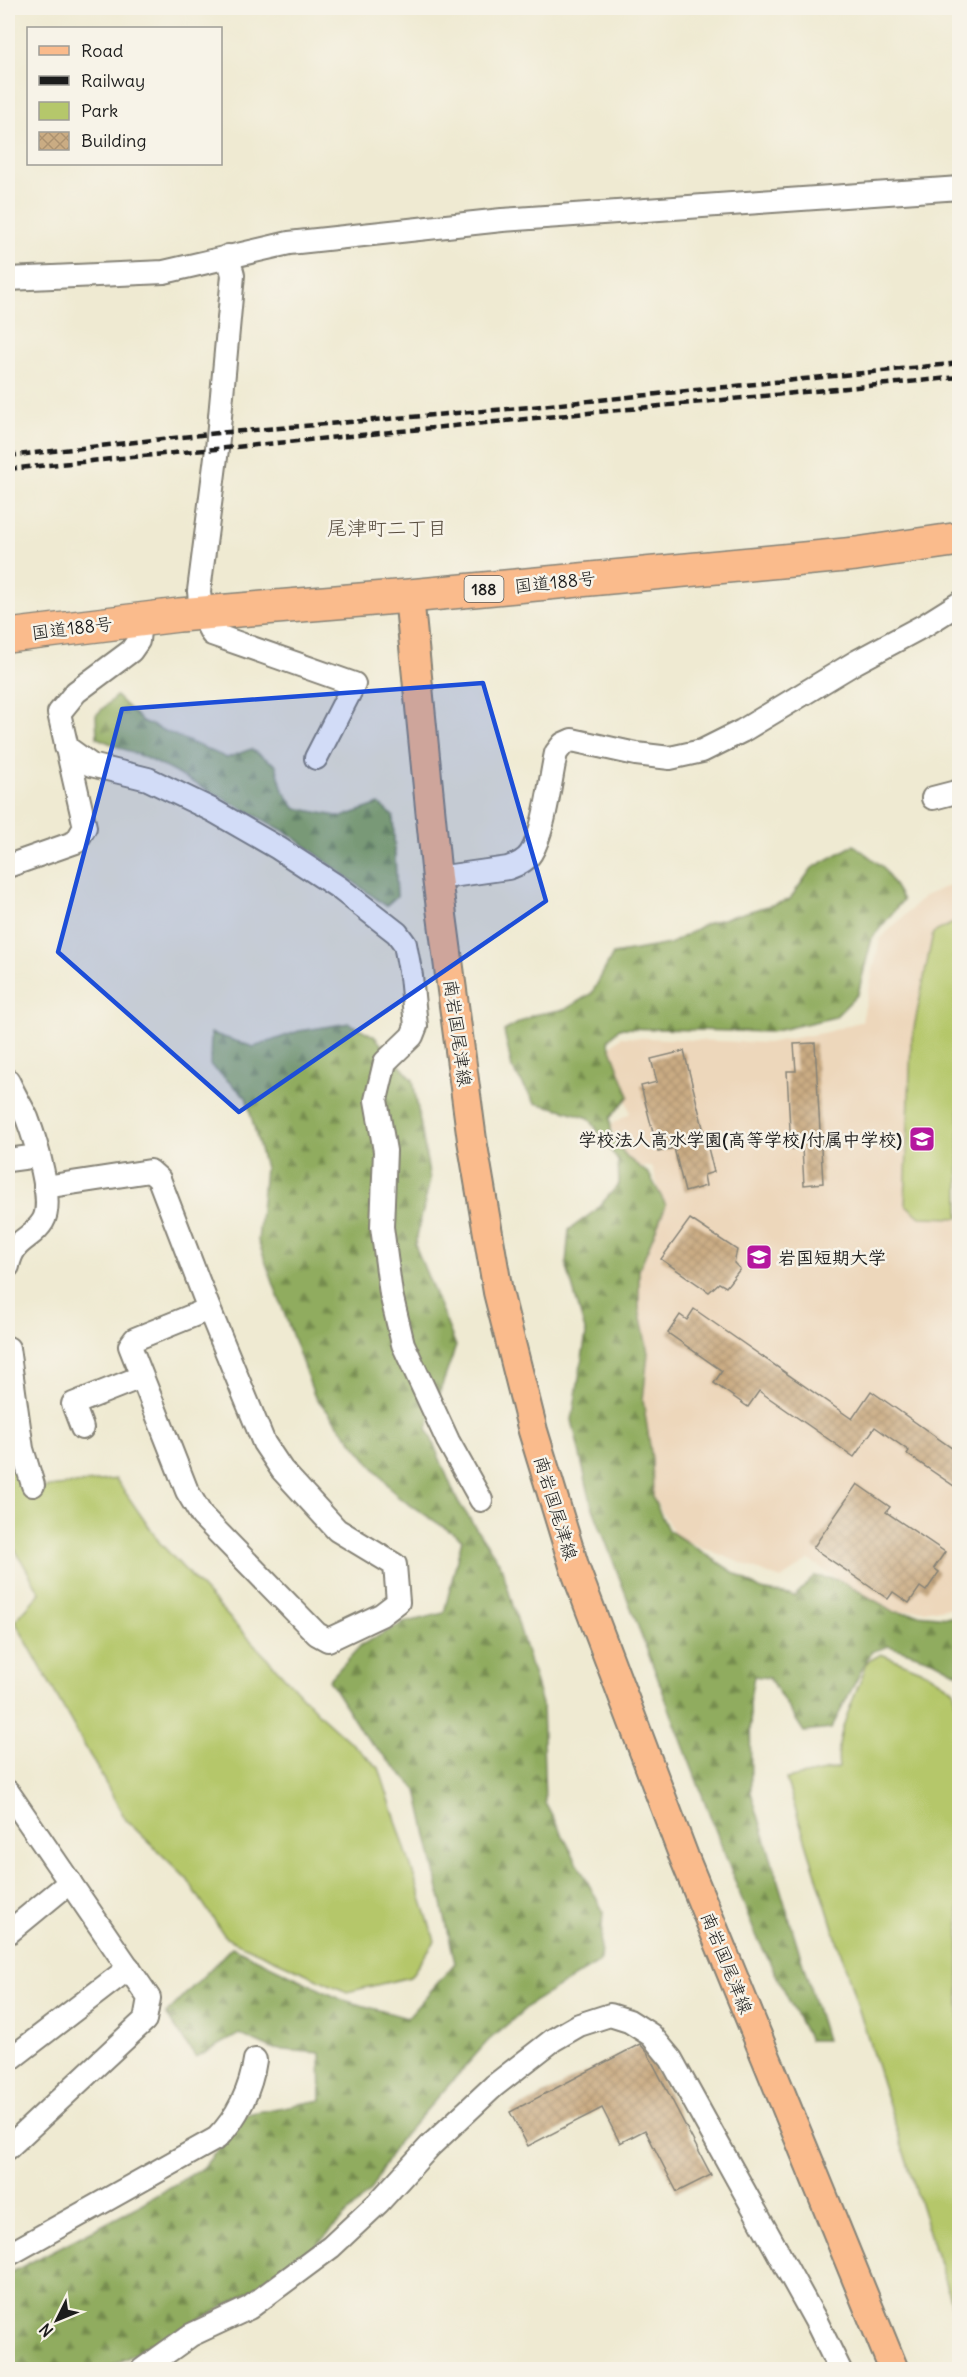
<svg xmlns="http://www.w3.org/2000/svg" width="967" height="2377" font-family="Delius,'Klee One',sans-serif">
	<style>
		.built { fill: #edd7bb }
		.green { fill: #b5c76b; stroke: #687244; stroke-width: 1.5 }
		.forest { fill: url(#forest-firs); stroke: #56643e; stroke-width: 1.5 }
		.building { fill: url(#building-cross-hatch) }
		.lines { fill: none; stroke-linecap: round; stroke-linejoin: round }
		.minor-casing { stroke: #868377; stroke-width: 26 }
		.major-casing { stroke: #868377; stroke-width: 32 }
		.highway-casing { stroke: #868377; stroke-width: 36 }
		.minor { stroke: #fff; stroke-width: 22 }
		.major { stroke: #fabb8c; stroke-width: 28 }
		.highway { stroke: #fabb8c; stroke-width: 33 }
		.rail { stroke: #1c1c1c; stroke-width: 4.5; stroke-dasharray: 9 4.5; stroke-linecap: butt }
		.marked { fill: #1d4ed8; fill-opacity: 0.2; stroke: #1d4ed8; stroke-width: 4.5; stroke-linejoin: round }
		.labels { text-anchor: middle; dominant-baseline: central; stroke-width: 5; stroke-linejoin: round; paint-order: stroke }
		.shield { fill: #f7f3e8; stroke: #5e5c59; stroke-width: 1.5 }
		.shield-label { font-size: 16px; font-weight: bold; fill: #1c1c1c }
		.street-label { font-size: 18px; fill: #1c1c1c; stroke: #f7f3e8 }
		.poi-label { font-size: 18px; font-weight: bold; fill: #1c1c1c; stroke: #f7f3e8; text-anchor: end }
		.neighbourhood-label { font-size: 20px; fill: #594e40; stroke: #f7f3e8 }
	</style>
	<defs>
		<pattern id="forest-firs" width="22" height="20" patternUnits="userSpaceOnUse" patternTransform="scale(1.5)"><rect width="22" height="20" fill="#90ac5f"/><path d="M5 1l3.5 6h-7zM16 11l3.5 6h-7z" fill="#758b4e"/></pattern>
		<pattern id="building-cross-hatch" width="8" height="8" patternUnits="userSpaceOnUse" patternTransform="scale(1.5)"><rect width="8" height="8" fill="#caac83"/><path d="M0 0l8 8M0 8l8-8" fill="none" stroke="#ad9371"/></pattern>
	</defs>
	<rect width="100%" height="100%" fill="#f7f3e8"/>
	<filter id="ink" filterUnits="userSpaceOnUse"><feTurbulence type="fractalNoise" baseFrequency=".0167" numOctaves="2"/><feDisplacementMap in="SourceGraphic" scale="12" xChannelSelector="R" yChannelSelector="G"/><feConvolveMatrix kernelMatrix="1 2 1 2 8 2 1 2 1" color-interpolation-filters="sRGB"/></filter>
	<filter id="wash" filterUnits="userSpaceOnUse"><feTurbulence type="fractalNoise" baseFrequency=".008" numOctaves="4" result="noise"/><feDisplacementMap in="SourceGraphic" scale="24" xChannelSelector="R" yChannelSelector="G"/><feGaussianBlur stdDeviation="1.35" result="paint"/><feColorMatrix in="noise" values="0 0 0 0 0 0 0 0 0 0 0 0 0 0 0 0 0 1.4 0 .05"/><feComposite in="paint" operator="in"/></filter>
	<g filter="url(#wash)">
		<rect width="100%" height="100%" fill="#efead2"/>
		<polygon class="built" points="959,881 959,1608 887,1612 809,1560 781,1579 676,1537 644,1480 633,1270 661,1197 652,1167 625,1166 611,1125 630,1113 611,1046 621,1037 767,1043 827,1032 862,1021 880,939 925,896"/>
		<g class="green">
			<polygon points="959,920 959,1218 920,1217 905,1204 911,1043 933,933"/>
			<polygon points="8,1442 24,1490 116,1479 160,1543 320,1715 379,1768 435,1941 410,1977 347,1992 226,1938 187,1879 126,1820 15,1621 40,1593 8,1537"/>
			<path d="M 881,1654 L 926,1672 L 954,1690 L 959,1733 L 959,2327 L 786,1779 L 839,1768 C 834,1731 857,1696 867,1662 Z"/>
		</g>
		<g class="forest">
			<polygon points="116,696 142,721 227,758 251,749 276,765 283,790 295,808 342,817 379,804 393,816 397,896 386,906 288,833 155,762 97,738 96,715"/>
			<polygon points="854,845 883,867 903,900 872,938 858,994 835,1017 771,1032 619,1028 608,1041 629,1096 610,1118 612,1138 628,1158 649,1174 666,1205 639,1270 639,1309 648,1353 643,1400 652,1459 653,1498 668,1530 761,1590 795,1596 815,1576 839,1580 895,1612 959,1618 959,1674 935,1661 889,1646 871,1652 831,1729 804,1732 769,1678 754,1676 750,1698 751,1792 826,2040 809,2040 754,1931 591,1503 572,1420 586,1334 566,1264 569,1230 596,1210 619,1184 618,1161 589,1118 564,1110 535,1103 512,1068 504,1031 533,1015 566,1009 592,993 613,954 670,944 705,924 789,900 812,868"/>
			<polygon points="349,1023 374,1036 413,1080 430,1180 415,1245 456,1346 427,1428 457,1500 501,1565 542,1704 545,1802 603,1911 600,1962 533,2002 488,2041 398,2142 370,2191 301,2261 222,2308 106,2369 8,2369 8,2274 122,2215 203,2168 246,2114 321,2100 320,2053 272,2049 239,2034 196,2058 166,2014 232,1947 340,1999 407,2018 455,1963 417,1790 362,1733 329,1680 361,1645 403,1623 444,1613 462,1539 398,1497 314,1395 258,1241 265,1168 246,1097 210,1065 211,1033 254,1047 299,1031"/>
		</g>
		<g id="blocks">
			<g class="building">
				<polygon points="815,1043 823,1183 804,1185 802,1148 791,1149 787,1071 796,1071 794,1044"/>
				<polygon points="684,1051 714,1172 704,1175 706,1186 685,1192 674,1148 658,1152 641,1086 657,1082 651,1059"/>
				<polygon points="690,1219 737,1250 734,1263 740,1269 726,1287 719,1283 709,1292 661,1259"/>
				<polygon points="694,1309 852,1419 871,1391 960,1454 960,1490 907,1454 909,1451 875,1427 854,1457 759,1391 748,1407 714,1383 722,1371 668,1333 680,1315 687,1320"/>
				<polygon points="857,1484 890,1507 886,1512 945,1552 934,1568 939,1572 926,1591 920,1587 909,1603 893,1592 888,1599 813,1548"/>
				<polygon points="640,2044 647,2052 711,2175 677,2192 645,2130 620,2143 602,2108 528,2146 510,2112"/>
			</g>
		</g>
	</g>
	<g filter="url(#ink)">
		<use href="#blocks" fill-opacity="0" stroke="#868377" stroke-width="1.5"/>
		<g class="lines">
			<defs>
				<g id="minor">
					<polyline points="228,256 233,275 217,449 199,591 201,613 212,634 354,684 316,758"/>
					<polyline points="8,279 164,272 289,243 502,220 960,188"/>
					<polyline points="66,747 91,765 148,779 212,810 278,848 338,887 397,933 405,944 411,976 416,1026 412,1036 385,1062 376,1100 385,1151 382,1227 391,1294 403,1344 448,1441 481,1500"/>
					<polyline points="933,798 960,791"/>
					<polyline points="8,866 76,842 85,827 59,713 76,692 131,651 138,641 140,620"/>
					<path d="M 437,878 L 508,868 C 517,865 526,861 531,853 C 545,830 550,781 556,753 L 563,744 L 572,740 L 636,754 L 670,758 L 702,751 L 742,731 L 856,662 L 925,625 L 960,603"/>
					<path d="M 8,1081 C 14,1094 21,1106 27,1118 C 35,1139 55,1202 43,1221 C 31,1241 14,1237 8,1266"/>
					<polyline points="8,1160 38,1156"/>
					<polyline points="45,1187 150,1171 159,1179 209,1309"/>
					<polygon points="209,1309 264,1443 282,1470 337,1530 395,1565 398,1602 381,1615 328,1640 317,1634 202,1516 187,1491 130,1346 135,1339"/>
					<polyline points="8,1348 22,1449 33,1485"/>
					<polyline points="82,1428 73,1404 141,1377"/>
					<polyline points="8,1792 149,1998 145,2020 8,2148"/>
					<polyline points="8,1933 70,1882"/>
					<polyline points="8,2061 129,1968"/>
					<path d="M 8,2255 L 217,2138 C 237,2118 251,2089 255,2060"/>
					<polyline points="142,2370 191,2335 249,2308 331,2247 378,2203 430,2146 494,2086 553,2040 579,2025 610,2015 629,2021 651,2035 671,2059 816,2321 840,2370"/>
				</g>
				<polyline id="major" points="409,596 437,878 472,1140 498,1292 533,1431 575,1569 684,1857 894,2370"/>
				<polyline id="highway" points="8,636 179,615 409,596 856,554 960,539"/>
			</defs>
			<use href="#minor" class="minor-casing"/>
			<use href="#major" class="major-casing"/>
			<use href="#highway" class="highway-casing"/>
			<use href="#minor" class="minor"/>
			<use href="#major" class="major"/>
			<use href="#highway" class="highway"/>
			<g class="rail">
				<polyline points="8,456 218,433 531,407 960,363"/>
				<polyline points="8,469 960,377"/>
			</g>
		</g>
	</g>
	<path class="marked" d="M 483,683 L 546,901 L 239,1112 L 58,952 L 122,709 Z"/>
	<defs>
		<symbol id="school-square" viewBox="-11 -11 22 22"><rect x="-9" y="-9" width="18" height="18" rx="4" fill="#b5179e" stroke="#f7f3e8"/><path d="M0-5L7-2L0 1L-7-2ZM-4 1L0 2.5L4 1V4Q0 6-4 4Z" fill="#fff"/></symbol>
		<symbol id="university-square" viewBox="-11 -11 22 22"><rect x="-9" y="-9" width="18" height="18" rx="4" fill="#b5179e" stroke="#f7f3e8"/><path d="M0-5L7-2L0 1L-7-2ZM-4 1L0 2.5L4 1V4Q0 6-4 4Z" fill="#fff"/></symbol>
	</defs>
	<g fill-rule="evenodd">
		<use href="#school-square" x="907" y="1124" width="30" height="30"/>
		<use href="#university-square" x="744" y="1242" width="30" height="30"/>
	</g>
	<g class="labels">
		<rect class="shield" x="464.5" y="576" width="39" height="26" rx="4.5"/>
		<g class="shield-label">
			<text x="484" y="589">188</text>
		</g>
		<g class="street-label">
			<text transform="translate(555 582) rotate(-6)">国道188号</text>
			<text transform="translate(72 628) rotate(-7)">国道188号</text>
			<text transform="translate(458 1033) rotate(82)">南岩国尾津線</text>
			<text transform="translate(556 1508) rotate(73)">南岩国尾津線</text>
			<text transform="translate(727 1963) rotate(68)">南岩国尾津線</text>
		</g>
		<g class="poi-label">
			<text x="902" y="1139">学校法人高水学園(高等学校/付属中学校)</text>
			<text x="778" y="1257" text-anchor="start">岩国短期大学</text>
		</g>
		<g class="neighbourhood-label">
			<text x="387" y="527">尾津町二丁目</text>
		</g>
	</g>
	<rect width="967" height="2377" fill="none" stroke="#f7f3e8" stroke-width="30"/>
	<rect x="27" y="27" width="195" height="138" fill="#f7f3e8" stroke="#9f9d96" stroke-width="1.5"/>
	<rect x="39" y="46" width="30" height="9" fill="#fabb8c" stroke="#9f9d96" stroke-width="1.5"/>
	<text x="81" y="57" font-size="18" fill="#1c1c1c">Road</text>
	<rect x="39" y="76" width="30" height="9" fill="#1c1c1c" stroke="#9f9d96" stroke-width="1.5"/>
	<text x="81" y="87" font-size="18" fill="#1c1c1c">Railway</text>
	<rect x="39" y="102" width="30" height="18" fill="#b5c76b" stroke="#9f9d96" stroke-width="1.5"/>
	<text x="81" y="117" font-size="18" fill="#1c1c1c">Park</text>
	<rect x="39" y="132" width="30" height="18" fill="url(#building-cross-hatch)" stroke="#9f9d96" stroke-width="1.5"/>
	<text x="81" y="147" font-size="18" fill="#1c1c1c">Building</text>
	<g transform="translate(57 2320) rotate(227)" stroke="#f7f3e8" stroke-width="4.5" paint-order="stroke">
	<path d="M0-4.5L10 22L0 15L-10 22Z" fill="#1c1c1c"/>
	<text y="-9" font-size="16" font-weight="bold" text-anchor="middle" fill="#1c1c1c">N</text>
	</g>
</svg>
